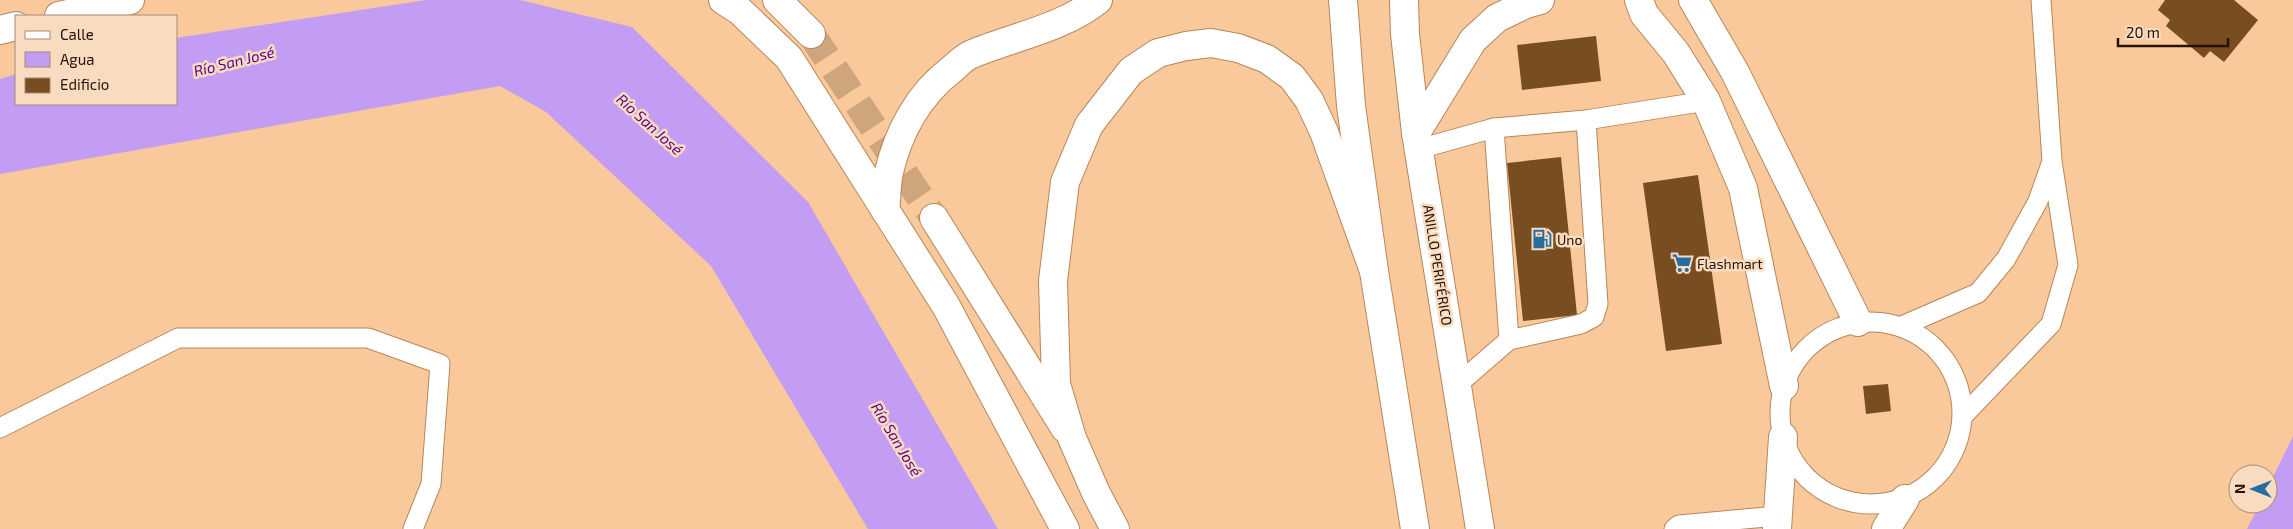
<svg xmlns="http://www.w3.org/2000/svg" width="2293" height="529" font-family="'Exo 2',sans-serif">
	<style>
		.water { fill: #c39cf4 }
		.building { fill: #774d21 }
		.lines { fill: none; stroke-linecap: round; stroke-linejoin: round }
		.primary-tunnel { stroke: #cfa57d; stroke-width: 28; stroke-dasharray: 28 14; stroke-linecap: butt }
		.lane-casing { stroke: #b5875b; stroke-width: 21 }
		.primary-casing { stroke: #b5875b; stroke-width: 30 }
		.highway-casing { stroke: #b5875b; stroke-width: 30 }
		.lane { stroke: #fff; stroke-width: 19 }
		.primary { stroke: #fff; stroke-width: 28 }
		.highway { stroke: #fff; stroke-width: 28 }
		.labels { text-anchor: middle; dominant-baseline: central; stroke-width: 5; stroke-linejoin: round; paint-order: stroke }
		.poi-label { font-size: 14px; fill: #251303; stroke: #f9dbc0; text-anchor: start }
		.street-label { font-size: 14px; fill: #251303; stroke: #f9dbc0 }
		.water-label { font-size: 15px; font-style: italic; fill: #58038e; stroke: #f9dbc0 }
	</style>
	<rect width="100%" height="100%" fill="#fac99b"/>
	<g class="water">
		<polygon points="426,0 520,0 632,27 808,202 998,529 868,529 711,266 546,112 500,86 0,174 0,79 16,74 16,104 176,104 176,38"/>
		<polygon points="2293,436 2293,529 2247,529 2260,504 2268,504 2268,487"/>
	</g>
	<g class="building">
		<polygon points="2165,0 2234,0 2258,20 2224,62 2210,51 2204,58 2166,26 2170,20 2158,10"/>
		<polygon points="1596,36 1601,81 1522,90 1517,45"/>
		<polygon points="1561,157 1577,315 1523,321 1507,163"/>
		<polygon points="1698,175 1722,344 1666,351 1643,183"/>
		<polygon points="1888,384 1891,411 1866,414 1863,386"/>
	</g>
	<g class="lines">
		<polyline class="primary-tunnel" points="811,34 934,218"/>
		<defs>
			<g id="lane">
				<polyline points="1494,128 1509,340"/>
				<polyline points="1419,149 1494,128 1586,120 1706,101"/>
				<circle cx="1871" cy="413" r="91"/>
				<polyline points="1902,326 1978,293 2006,259 2038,201 2051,164"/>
				<polyline points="1457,385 1509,340 1581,324 1594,317 1598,304 1586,120"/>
				<polyline points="1963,416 2051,324 2068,265 2052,161 2041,0"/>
				<polyline points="0,428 178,338 368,338 440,364 431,484 413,529"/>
				<polyline points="1674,529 1679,525 1777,516"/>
			</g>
			<g id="primary">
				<polyline points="723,0 740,11 789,58 946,306 1065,529"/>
				<polyline points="777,0 811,34"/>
				<polyline points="59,16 130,0"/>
				<polyline points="0,30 16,26"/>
				<path d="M 885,210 C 887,198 886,184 889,172 C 898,133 918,95 951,70 C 957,65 964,57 972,54 C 1013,37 1063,28 1098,0"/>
				<polyline points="934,218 1065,428"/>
				<polyline points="1886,529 1905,499"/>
			</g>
			<g id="highway">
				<polyline points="1343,0 1351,106 1374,271 1415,529"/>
				<polyline points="1404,0 1405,34 1416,133 1480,529"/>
				<polyline points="1639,0 1644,14 1676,53 1706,101 1743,188 1784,386"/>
				<polyline points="1693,0 1735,72 1858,322"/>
				<polyline points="1416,133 1473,40 1497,18 1526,4 1540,0"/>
				<polyline points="1115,529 1096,493 1072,438 1056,384 1053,281 1065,182 1089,125 1131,71 1158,53 1186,46 1211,43 1238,48 1267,59 1292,77 1309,100 1324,132 1374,271"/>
				<polyline points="1777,529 1783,437"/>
			</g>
		</defs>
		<use href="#lane" class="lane-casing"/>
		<use href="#primary" class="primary-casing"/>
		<use href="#highway" class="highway-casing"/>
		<use href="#lane" class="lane"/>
		<use href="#primary" class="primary"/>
		<use href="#highway" class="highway"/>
	</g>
	<defs>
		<symbol id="fuel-bare" viewBox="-9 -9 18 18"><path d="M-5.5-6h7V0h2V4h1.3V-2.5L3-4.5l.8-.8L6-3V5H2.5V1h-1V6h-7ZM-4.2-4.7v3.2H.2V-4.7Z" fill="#266ea2" stroke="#f9dbc0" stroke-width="2.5" paint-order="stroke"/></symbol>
		<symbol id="supermarket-bare" viewBox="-9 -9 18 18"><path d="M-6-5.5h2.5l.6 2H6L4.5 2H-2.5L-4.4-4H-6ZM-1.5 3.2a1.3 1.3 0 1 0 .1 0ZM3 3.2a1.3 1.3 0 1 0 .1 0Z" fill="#266ea2" stroke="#f9dbc0" stroke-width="2.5" paint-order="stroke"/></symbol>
	</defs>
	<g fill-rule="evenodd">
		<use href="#fuel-bare" x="1528" y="225" width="28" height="28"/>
		<use href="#supermarket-bare" x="1668" y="249" width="28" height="28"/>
	</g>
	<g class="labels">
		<g class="poi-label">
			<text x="1557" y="239">Uno</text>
			<text x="1697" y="263">Flashmart</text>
		</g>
		<g class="street-label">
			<text transform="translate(1438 265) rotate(81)">ANILLO PERIFÉRICO</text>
		</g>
		<g class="water-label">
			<text transform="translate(234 61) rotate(-14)">Río San José</text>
			<text transform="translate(650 124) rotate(42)">Río San José</text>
			<text transform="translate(897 439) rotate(59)">Río San José</text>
		</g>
	</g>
	<rect x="15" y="15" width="162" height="90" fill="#f9dbc0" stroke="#a48b74"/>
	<rect x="25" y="31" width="25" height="8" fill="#ffffff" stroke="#a48b74"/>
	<text x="60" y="40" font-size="15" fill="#251303">Calle</text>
	<rect x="25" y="52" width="25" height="15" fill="#c39cf4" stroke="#a48b74"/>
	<text x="60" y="65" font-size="15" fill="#251303">Agua</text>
	<rect x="25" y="78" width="25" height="15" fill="#774d21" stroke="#a48b74"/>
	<text x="60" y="90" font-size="15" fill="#251303">Edificio</text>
	<g transform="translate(2253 489) rotate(270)"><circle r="24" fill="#f9dbc0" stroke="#a48b74"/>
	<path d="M0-4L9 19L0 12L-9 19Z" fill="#266ea2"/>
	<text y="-8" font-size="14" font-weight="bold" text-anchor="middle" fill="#251303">N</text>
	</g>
	<path d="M2118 38v8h110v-8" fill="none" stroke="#251303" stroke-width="2.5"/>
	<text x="2126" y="38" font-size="15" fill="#251303" stroke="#f9dbc0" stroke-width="4" paint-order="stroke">20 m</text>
</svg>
